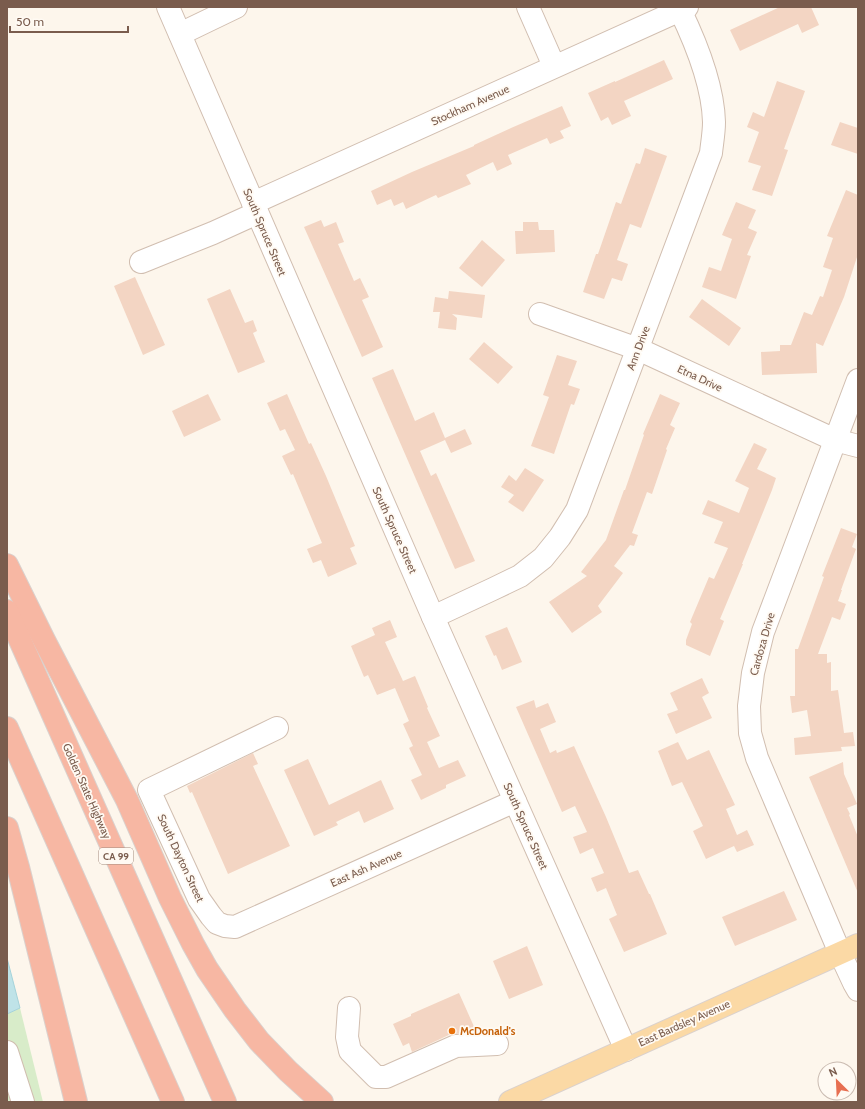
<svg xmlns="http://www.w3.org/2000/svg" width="865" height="1109" font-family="Cabin,sans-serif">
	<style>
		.green { fill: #d8ecc9 }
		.water { fill: #bfe3e8; stroke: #a5d3da }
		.building { fill: #f3d5c3 }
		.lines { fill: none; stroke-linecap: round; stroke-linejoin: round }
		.minor-casing { stroke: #d1beb0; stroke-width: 24 }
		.major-casing { stroke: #dad1cd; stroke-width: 24 }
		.highway-casing { stroke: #dad1cd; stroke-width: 24 }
		.minor { stroke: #fff; stroke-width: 22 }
		.major { stroke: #fbd9a5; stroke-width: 22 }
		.highway { stroke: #f7b7a3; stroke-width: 22 }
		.food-dot { fill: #e8710a; stroke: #fffaf3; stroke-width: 1.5 }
		.labels { text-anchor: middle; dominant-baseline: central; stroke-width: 3.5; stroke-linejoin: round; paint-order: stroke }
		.shield { fill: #fffaf3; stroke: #a28b7f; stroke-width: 1 }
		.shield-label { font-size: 10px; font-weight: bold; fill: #7a5c4d }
		.street-label { font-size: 11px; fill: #7a5c4d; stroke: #fffaf3 }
		.food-label { font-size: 11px; font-weight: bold; fill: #c56008; stroke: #fffaf3; text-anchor: start }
	</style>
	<rect width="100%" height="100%" fill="#fdf6ec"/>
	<polygon class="green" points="20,1008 43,1102 7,1102 7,1014"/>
	<polygon class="water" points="7,958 20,1008 7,1014"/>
	<g class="building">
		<polygon points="780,7 811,7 819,25 802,33 798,24 740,51 730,30"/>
		<polygon points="664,60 673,79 624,101 631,116 612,125 608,117 601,121 588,93 615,81 615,82"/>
		<polygon points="777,81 805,91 784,149 788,150 772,196 752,190 761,166 748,162 759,132 747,127 753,112 764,117"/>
		<polygon points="562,106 571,126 560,131 564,138 550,144 547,138 508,155 512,164 497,171 493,162 466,175 471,184 438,198 436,195 406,209 403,202 394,206 391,199 377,205 371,191 412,172 474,146 474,145 511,128"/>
		<polygon points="840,122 858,128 858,154 831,145"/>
		<polygon points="645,148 667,156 641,228 630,224 617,260 628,264 622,281 612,278 604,299 583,292 596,254 598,254 616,202 621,204 636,163 640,164"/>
		<polygon points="846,190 858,195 858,254 844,297 823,346 816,343 817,373 762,375 761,352 780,351 780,345 791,345 804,312 812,315 820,296 823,297 832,270 823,267 833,238 827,236"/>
		<polygon points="736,202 756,210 748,228 757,232 747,255 751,256 736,299 702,287 709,267 721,271 732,239 722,235"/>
		<polygon points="321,220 324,227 336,222 344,242 338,244 354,281 360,278 369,297 362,300 383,347 362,357 304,227"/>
		<polygon points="523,222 538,222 539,230 554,230 555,252 516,254 515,231 523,231"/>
		<polygon points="482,240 505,260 482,287 459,268"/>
		<polygon points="135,277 165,345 143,355 114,286"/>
		<polygon points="230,289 245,323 253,320 257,331 253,333 265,362 238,373 207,299"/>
		<polygon points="449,291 485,295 482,318 452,314 457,318 456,330 438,328 440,312 433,312 435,297 448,299"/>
		<polygon points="702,299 741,328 729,346 689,317"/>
		<polygon points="484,342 513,367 498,384 469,359"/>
		<polygon points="557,355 577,361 568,385 580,389 574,405 571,404 554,454 531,446 549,397 543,395"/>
		<polygon points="393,369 415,421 434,412 445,438 465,429 472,444 451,453 445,440 420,451 431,476 436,473 475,561 455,569 372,378"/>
		<polygon points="208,394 221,420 184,437 172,411"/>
		<polygon points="287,394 309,444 311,443 326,476 355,546 350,548 357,564 328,577 321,560 313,563 307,549 322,543 293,474 291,475 282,456 295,450 285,429 280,431 267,403"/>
		<polygon points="660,394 680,403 670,425 675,428 666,449 667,450 652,494 647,492 632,533 638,535 634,546 630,545 614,566 623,573 598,606 602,612 572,633 549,602 587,576 581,572 606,540 624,490 625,490 644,435 643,434"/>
		<polygon points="754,443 767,449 757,469 776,478 772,490 742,564 743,564 720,619 724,621 710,656 686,645 686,640 692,624 690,622 709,577 714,579 728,548 714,543 723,522 702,514 708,500 739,513 749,488 735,481"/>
		<polygon points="525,468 544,480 523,512 508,502 514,495 501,487 509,475 516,481"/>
		<polygon points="841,528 857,534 852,547 856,549 841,590 842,590 838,601 846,604 840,620 832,617 818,654 827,654 827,663 831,662 831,691 838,690 844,733 853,732 855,746 841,747 842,751 795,755 794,738 811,736 807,710 792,713 790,696 795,696 795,649 798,649 824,577 822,576"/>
		<polygon points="390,620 397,637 385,642 403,681 415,676 428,707 427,708 440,736 427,742 439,768 458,760 466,776 446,785 446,788 421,800 411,780 422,775 409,748 413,746 403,724 409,721 395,688 377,695 368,675 364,677 351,646 375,635 372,628"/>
		<polygon points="507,627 522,662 502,670 496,655 494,656 485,636"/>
		<polygon points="702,678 709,693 702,697 712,718 676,734 667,714 678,710 670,693"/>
		<polygon points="534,700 536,708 548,703 556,722 540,729 550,753 556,750 557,753 574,746 606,817 629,873 638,870 649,894 650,894 667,934 624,952 609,919 617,915 606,888 597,892 591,878 604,873 593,848 580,854 573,837 587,832 575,806 562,812 516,707"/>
		<polygon points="678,742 687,760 709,750 735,805 726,809 737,835 747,830 754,845 737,852 734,846 706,859 693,831 703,826 682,782 672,786 658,751"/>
		<polygon points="253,753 258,764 253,766 290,846 228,874 192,792 190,793 187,786"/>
		<polygon points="308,759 329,805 381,780 394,809 364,823 359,811 336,822 338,825 314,836 284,770"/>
		<polygon points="843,762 844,774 857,804 847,808 850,814 849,815 858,837 858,893 809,777"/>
		<polygon points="784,891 797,920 735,946 722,917"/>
		<polygon points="527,946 543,985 509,999 493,961"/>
		<polygon points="459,993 476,1031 472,1033 451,1034 412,1052 409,1043 403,1046 393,1024 411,1016 411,1014"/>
	</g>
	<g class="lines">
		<defs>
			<g id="minor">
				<polyline points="168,7 433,617 626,1050"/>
				<polyline points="528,7 554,66"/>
				<polyline points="180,34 236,7"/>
				<polyline points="253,203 687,7"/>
				<polyline points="141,262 213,233 257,213"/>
				<polyline points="540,314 638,349 835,440 858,446"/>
				<polyline points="858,380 763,632 753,673 749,706 750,733 757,758 840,953 854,983 858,990"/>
				<path d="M 433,617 L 493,589 L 520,576 L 543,558 L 560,537 L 577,510 L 711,153 C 712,143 714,133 714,122 C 713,85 696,43 680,10"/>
				<polyline points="277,728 149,790 199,899 211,916 217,923 225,926 235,927 515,801"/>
				<polyline points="349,1008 347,1037 350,1051 376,1077 386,1077 456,1046 497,1044"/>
				<polyline points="7,1052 23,1102"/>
			</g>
			<polyline id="major" points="510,1102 858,945"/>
			<g id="highway">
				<polyline points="7,565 44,640 127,800 170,898 193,944 207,969 235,1010 259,1041 288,1071 322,1102"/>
				<polyline points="7,611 225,1102"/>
				<polyline points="7,728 173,1102"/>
				<polyline points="7,828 18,867 76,1102"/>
			</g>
		</defs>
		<use href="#minor" class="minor-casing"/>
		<use href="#major" class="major-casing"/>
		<use href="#highway" class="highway-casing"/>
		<use href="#minor" class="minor"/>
		<use href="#major" class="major"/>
		<use href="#highway" class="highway"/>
	</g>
	<circle class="food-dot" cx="452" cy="1031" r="4"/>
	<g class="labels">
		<rect class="shield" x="99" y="848" width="34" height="16" rx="3"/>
		<g class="shield-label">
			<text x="116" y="856">CA 99</text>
		</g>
		<g class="street-label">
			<text transform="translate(470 105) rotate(-24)">Stockham Avenue</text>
			<text transform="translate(265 232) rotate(67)">South Spruce Street</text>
			<text transform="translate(638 348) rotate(-69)">Ann Drive</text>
			<text transform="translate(700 378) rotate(25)">Etna Drive</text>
			<text transform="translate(395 530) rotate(66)">South Spruce Street</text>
			<text transform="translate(762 644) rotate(-74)">Cardoza Drive</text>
			<text transform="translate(87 791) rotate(66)">Golden State Highway</text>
			<text transform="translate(526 826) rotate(66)">South Spruce Street</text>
			<text transform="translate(181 858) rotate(65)">South Dayton Street</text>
			<text transform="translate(366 868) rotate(-24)">East Ash Avenue</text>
			<text transform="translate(684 1023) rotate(-24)">East Bardsley Avenue</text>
		</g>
		<g class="food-label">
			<text x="460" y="1031">McDonald's</text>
		</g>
	</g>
	<rect width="865" height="1109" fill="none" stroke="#7a5c4d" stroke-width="16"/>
	<g transform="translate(837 1081) rotate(336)"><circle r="19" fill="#fffaf3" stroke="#cabbb1"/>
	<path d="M0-3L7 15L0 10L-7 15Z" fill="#e76f51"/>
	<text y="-6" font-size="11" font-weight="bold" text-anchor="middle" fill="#7a5c4d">N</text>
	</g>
	<path d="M10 26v6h118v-6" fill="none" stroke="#7a5c4d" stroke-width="2"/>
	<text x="16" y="26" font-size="12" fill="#7a5c4d" stroke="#fffaf3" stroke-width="3" paint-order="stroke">50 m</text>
</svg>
